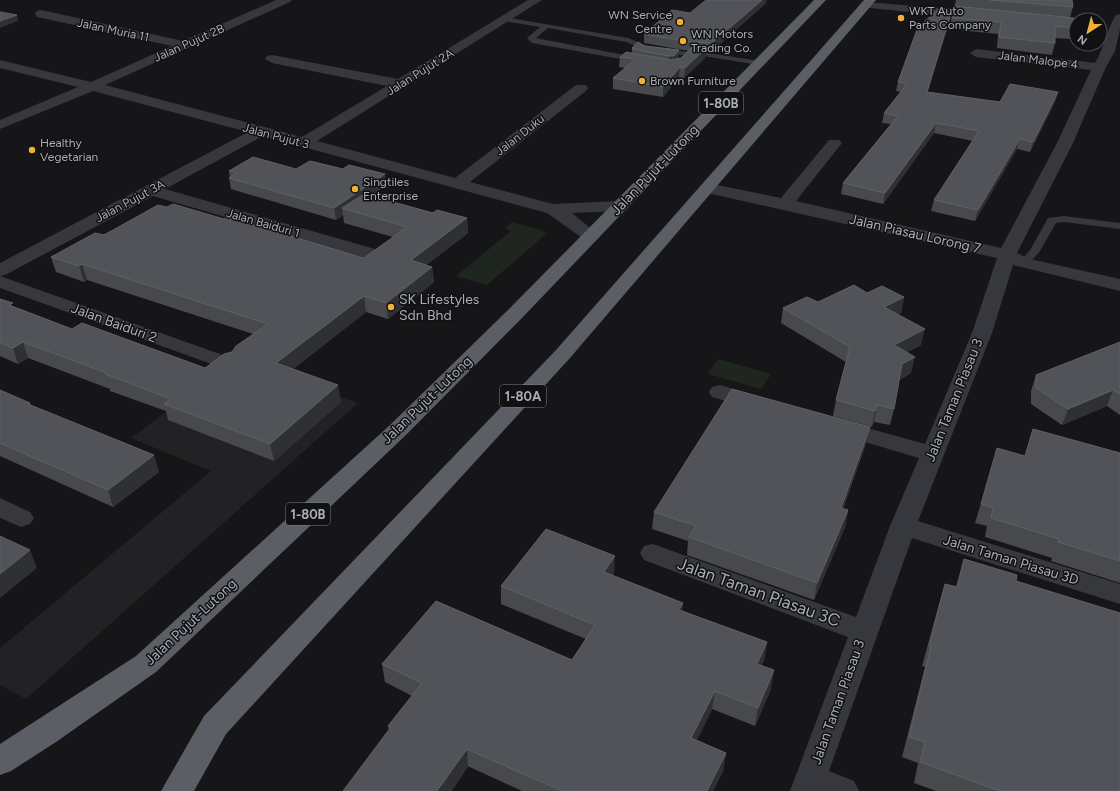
<svg xmlns="http://www.w3.org/2000/svg" width="1120" height="791" font-family="Figtree,sans-serif">
	<style>
		.built { fill: #222225 }
		.green { fill: #1e261f }
		.lines { fill: none; stroke-linecap: round; stroke-linejoin: round }
		.service { fill: #37383d; fill-rule: evenodd }
		.minor { fill: #37383d; fill-rule: evenodd }
		.trunk { fill: #5b5e65; fill-rule: evenodd }
		.wall { fill: #47494d }
		.shaded-wall { fill: #2f3033 }
		.building { fill: #525359; stroke: #5f6168 }
		.poi-dot { fill: #f2b134; stroke: #111113; stroke-width: 1.5 }
		.labels { text-anchor: middle; dominant-baseline: central; stroke-width: 3; stroke-linejoin: round; paint-order: stroke }
		.far-poi-label { font-size: 12px; fill: #a8adb8; stroke: #111113; text-anchor: start }
		.far-street-label { font-size: 12px; fill: #a8adb8; stroke: #111113 }
		.shield { fill: #111113; stroke: #7b7e86; stroke-width: 1 }
		.shield-label { font-size: 13px; font-weight: bold; fill: #a8adb8 }
		.street-label { font-size: 14px; fill: #a8adb8; stroke: #111113 }
		.poi-label { font-size: 14px; fill: #a8adb8; stroke: #111113; text-anchor: start }
		.near-street-label { font-size: 17px; fill: #a8adb8; stroke: #111113 }
	</style>
	<rect width="100%" height="100%" fill="#161618"/>
	<polygon class="built" points="235,360 358,403 26,699 0,685 0,648 211,471 131,438"/>
	<g class="green">
		<polygon points="512,222 542,230 546,234 487,285 456,276 511,231 505,228"/>
		<polygon points="718,359 771,374 761,389 708,374"/>
	</g>
	<g class="lines">
		<g class="service">
			<polygon points="504,17 628,38 647,46 688,52 703,52 759,61 763,63 759,65 703,56 688,56 645,50 626,42 548,28 536,38 640,58 641,60 637,62 532,43 527,38 540,27 504,21"/>
			<polygon points="1064,216 1120,223 1120,229 1064,222 1056,223 1040,251 1028,265 1020,265 1019,263 1030,250 1048,218"/>
		</g>
		<g class="minor">
			<polygon points="276,0 292,0 290,2 105,85 302,137 387,86 272,63 265,59 267,56 272,55 398,79 528,0 542,0 317,141 455,178 576,85 586,85 588,88 586,91 470,182 553,204 621,201 627,202 629,206 627,210 621,211 572,213 600,236 597,240 591,241 585,240 547,213 263,136 165,189 382,251 385,255 382,259 376,260 370,259 153,196 7,274 0,276 0,263 248,132 93,91 0,129 0,120 78,87 0,68 0,60 91,82 172,46 37,17 35,14 37,11 41,10 183,41"/>
			<polygon points="865,2 966,10 972,14 966,18 861,7 859,5 861,3"/>
			<path d="M 1120,14 L 1120,29 L 1115,51 L 1106,67 L 1073,143 L 1017,253 L 1030,259 L 1120,279 L 1120,291 L 1013,265 L 992,333 L 918,521 L 1120,584 L 1120,604 L 912,538 L 829,771 L 854,781 L 859,791 L 790,791 L 848,637 L 644,560 L 640,553 L 644,546 L 653,544 L 856,617 L 890,526 L 919,458 L 831,432 L 828,427 L 831,422 L 839,420 L 925,444 L 972,333 L 997,258 L 707,193 L 701,191 L 699,188 L 701,185 L 707,183 L 781,198 L 829,140 L 839,140 L 842,143 L 796,201 L 1001,248 L 1057,143 L 1091,70 L 976,57 L 970,53 L 976,49 L 1095,63 C 1105,47 1106,30 1116,15 Z"/>
			<polygon points="0,276 234,359 238,363 234,367 227,369 220,367 0,288"/>
			<polygon points="720,385 764,398 767,403 764,408 756,410 712,397 709,392 712,387"/>
			<polygon points="0,498 30,512 34,518 30,524 21,527 0,518"/>
		</g>
		<g class="trunk">
			<polygon points="814,0 826,0 522,318 406,435 156,672 56,742 11,771 0,775 0,744 136,656 390,425 508,310"/>
			<polygon points="864,0 876,0 570,358 226,734 194,791 161,791 204,716 556,350"/>
		</g>
	</g>
	<g class="wall">
		<polygon points="956,0 1072,0 1073,7 1070,17 1075,28 1071,39 1055,38 1055,43 1052,55 997,48 998,34 949,29"/>
		<polygon points="766,3 711,52 705,51 705,58 684,78 679,77 663,97 613,89 613,78 626,68 619,67 620,57 632,53 632,48 645,46 679,50 679,56 676,59 681,58 689,51 644,43 644,34 690,13"/>
		<polygon points="952,9 951,17 927,92 1000,102 1058,92 1055,102 1030,152 1017,149 975,221 931,211 934,200 973,141 934,133 883,204 841,194 843,183 891,124 882,123 884,113 901,92 896,91 898,82"/>
		<polygon points="296,169 386,185 371,196 433,213 467,218 468,233 426,265 432,267 434,282 388,319 366,312 293,369 341,402 274,461 168,420 166,411 110,391 110,389 28,358 18,364 0,356 0,299 14,307 72,329 205,368 232,352 253,334 87,280 84,282 56,272 51,257 167,207 224,219 364,258 393,237 344,223 343,215 336,220 231,189 229,178 230,178 229,171"/>
		<polygon points="867,293 904,297 901,313 898,314 921,345 907,352 911,373 899,380 894,409 890,425 874,422 872,427 833,416 836,400 846,362 781,323 783,308 818,302"/>
		<polygon points="1120,342 1120,415 1107,406 1062,425 1031,404 1031,391 1036,375"/>
		<polygon points="0,390 31,405 159,472 113,507 0,456"/>
		<polygon points="870,427 866,444 843,509 848,510 845,527 814,600 687,555 688,541 652,529 654,512"/>
		<polygon points="1033,429 1120,453 1120,583 1051,561 1052,558 985,537 987,526 975,523 992,467 1025,456"/>
		<polygon points="964,559 1016,581 1120,791 936,791 914,783 918,763 902,757 925,667 922,666 939,604 945,584 956,587"/>
		<polygon points="614,574 613,576 683,611 767,642 764,660 761,666 771,689 755,726 712,709 697,740 726,753 723,771 713,791 522,791 389,730 388,726 412,696 385,682 382,664 572,660 586,639 501,604 501,586"/>
	</g>
	<g class="shaded-wall">
		<polygon points="762,0 767,0 766,3 711,52 712,43"/>
		<polygon points="952,9 951,17 925,101 927,92"/>
		<polygon points="17,15 18,21 0,28 0,21"/>
		<polygon points="706,48 705,58 684,78 685,68"/>
		<polygon points="679,50 679,56 673,62 669,62 669,56"/>
		<polygon points="680,67 679,77 663,97 663,87"/>
		<polygon points="1058,92 1055,102 1030,152 1033,142"/>
		<polygon points="936,123 934,133 883,204 885,193"/>
		<polygon points="1020,139 1017,149 975,221 978,210"/>
		<polygon points="385,174 386,185 349,210 342,208 343,215 336,220 334,208"/>
		<polygon points="467,218 468,233 412,275 411,260"/>
		<polygon points="82,264 87,280 84,282 79,266"/>
		<polygon points="432,267 434,282 388,319 386,303"/>
		<polygon points="364,296 366,312 280,379 276,363"/>
		<polygon points="904,297 901,313 881,323 884,307"/>
		<polygon points="925,329 921,345 890,361 894,345"/>
		<polygon points="23,342 28,358 18,364 13,348"/>
		<polygon points="915,357 911,373 898,380 902,364"/>
		<polygon points="338,385 341,402 274,461 270,444"/>
		<polygon points="1113,390 1107,406 1062,425 1068,409"/>
		<polygon points="877,405 874,422 872,427 875,411"/>
		<polygon points="870,427 866,444 837,525 841,508"/>
		<polygon points="154,455 159,472 113,507 108,490"/>
		<polygon points="848,510 845,527 814,600 817,583"/>
		<polygon points="30,550 37,568 0,598 0,574"/>
		<polygon points="615,556 614,574 603,590 604,572"/>
		<polygon points="683,603 682,620 679,610"/>
		<polygon points="767,642 764,660 754,682 757,664"/>
		<polygon points="774,670 771,689 755,726 758,708"/>
		<polygon points="715,691 712,709 689,756 691,738"/>
		<polygon points="467,749 468,767 452,791 437,791"/>
		<polygon points="726,753 723,771 713,791 707,791"/>
	</g>
	<g class="building">
		<polygon points="706,0 762,0 712,43 689,42 644,34 672,10 690,13"/>
		<polygon points="990,0 1072,0 1073,7"/>
		<polygon points="954,6 1074,18 1075,28 1055,26 1055,43 999,37 1001,22 952,18"/>
		<polygon points="940,8 952,9 927,92 1000,102 1010,84 1058,92 1033,142 1020,139 978,210 934,200 979,131 936,123 885,193 843,183 898,116 884,113 907,84 898,82 918,27"/>
		<polygon points="0,12 17,15 0,21"/>
		<polygon points="638,42 645,46 679,50 674,56 669,56 633,49 635,48 632,48"/>
		<polygon points="691,48 706,48 685,68 680,67 663,87 613,78 636,59 620,57 626,52 670,60 681,58"/>
		<polygon points="253,157 296,169 310,161 343,169 349,165 385,174 334,208 229,178 237,173 229,171"/>
		<polygon points="364,194 433,213 437,210 467,218 411,260 432,267 386,303 364,296 276,363 338,385 270,444 164,404 171,399 105,374 107,373 23,342 13,348 0,343 0,299 13,303 9,305 72,329 82,323 205,368 224,354 232,352 236,346 268,324 82,264 79,266 51,257 95,233 104,235 158,205 167,207 173,204 224,219 227,217 364,258 407,227 342,208"/>
		<polygon points="854,285 867,293 882,286 904,297 884,307 925,329 894,345 915,357 902,364 894,409 877,405 875,411 836,400 850,347 783,308 807,297 818,302"/>
		<polygon points="1120,342 1120,394 1113,390 1068,409 1036,388 1036,375"/>
		<polygon points="732,389 870,427 841,508 848,510 817,583 689,537 696,526 654,512"/>
		<polygon points="0,390 30,403 28,404 154,455 108,490 0,443"/>
		<polygon points="1033,429 1120,453 1120,561 1058,542 1059,539 991,518 993,508 981,504 997,448 1025,456"/>
		<polygon points="546,529 615,556 604,572 683,603 679,610 767,642 757,664 774,670 758,708 715,691 691,738 726,753 707,791 562,791 467,749 437,791 343,791 391,727 388,726 422,683 382,664 436,601 572,660 595,625 501,586"/>
		<polygon points="0,536 30,550 0,574"/>
		<polygon points="964,559 1017,575 1016,581 1120,613 1120,791 1000,791 920,762 925,742 909,737 931,646 929,646 945,584 957,587"/>
	</g>
	<g class="poi-dot">
		<circle cx="901" cy="18" r="4"/>
		<circle cx="680" cy="22" r="4"/>
		<circle cx="683" cy="41" r="4"/>
		<circle cx="642" cy="81" r="4"/>
		<circle cx="32" cy="150" r="4"/>
		<circle cx="355" cy="189" r="4"/>
		<circle cx="391" cy="307" r="4"/>
	</g>
	<g class="labels">
		<g class="far-poi-label">
			<text x="909" y="11">WKT Auto<tspan x="909" dy="14">Parts Company</tspan></text>
			<text x="672" y="15" text-anchor="end">WN Service<tspan x="672" dy="14">Centre</tspan></text>
			<text x="691" y="34">WN Motors<tspan x="691" dy="14">Trading Co.</tspan></text>
			<text x="650" y="81">Brown Furniture</text>
			<text x="40" y="143">Healthy<tspan x="40" dy="14">Vegetarian</tspan></text>
			<text x="363" y="182">Singtiles<tspan x="363" dy="14">Enterprise</tspan></text>
		</g>
		<g class="far-street-label">
			<text transform="translate(113 30) rotate(12)">Jalan Muria 11</text>
			<text transform="translate(189 43) rotate(-24)">Jalan Pujut 2B</text>
			<text transform="translate(1038 60) rotate(7)">Jalan Malope 4</text>
			<text transform="translate(420 72) rotate(-32)">Jalan Pujut 2A</text>
			<text transform="translate(520 135) rotate(-38)">Jalan Duku</text>
			<text transform="translate(276 136) rotate(15)">Jalan Pujut 3</text>
			<text transform="translate(130 201) rotate(-28)">Jalan Pujut 3A</text>
			<text transform="translate(263 223) rotate(16)">Jalan Baiduri 1</text>
		</g>
		<g class="shield">
			<rect x="699" y="92" width="44" height="22" rx="3"/>
			<rect x="500" y="385" width="46" height="22" rx="3"/>
			<rect x="286" y="503" width="44" height="22" rx="3"/>
		</g>
		<g class="shield-label">
			<text x="721" y="103">1-80B</text>
			<text x="523" y="396">1-80A</text>
			<text x="308" y="514">1-80B</text>
		</g>
		<g class="street-label">
			<text transform="translate(655 170) rotate(-46)">Jalan Pujut-Lutong</text>
			<text transform="translate(915 234) rotate(13)">Jalan Piasau Lorong 7</text>
			<text transform="translate(114 323) rotate(20)">Jalan Baiduri 2</text>
			<text transform="translate(427 400) rotate(-44)">Jalan Pujut-Lutong</text>
			<text transform="translate(954 400) rotate(-68)">Jalan Taman Piasau 3</text>
			<text transform="translate(1011 560) rotate(17)">Jalan Taman Piasau 3D</text>
			<text transform="translate(191 622) rotate(-43)">Jalan Pujut-Lutong</text>
			<text transform="translate(838 702) rotate(-70)">Jalan Taman Piasau 3</text>
		</g>
		<g class="poi-label">
			<text x="399" y="299">SK Lifestyles<tspan x="399" dy="16">Sdn Bhd</tspan></text>
		</g>
		<g class="near-street-label">
			<text transform="translate(759 592) rotate(20)">Jalan Taman Piasau 3C</text>
		</g>
	</g>
	<g transform="translate(1088 32) rotate(216)"><circle r="19" fill="#111113" stroke="#4d4f55"/>
	<path d="M0-3L7 15L0 10L-7 15Z" fill="#f2b134"/>
	<text y="-6" font-size="11" font-weight="bold" text-anchor="middle" fill="#a8adb8">N</text>
	</g>
</svg>
